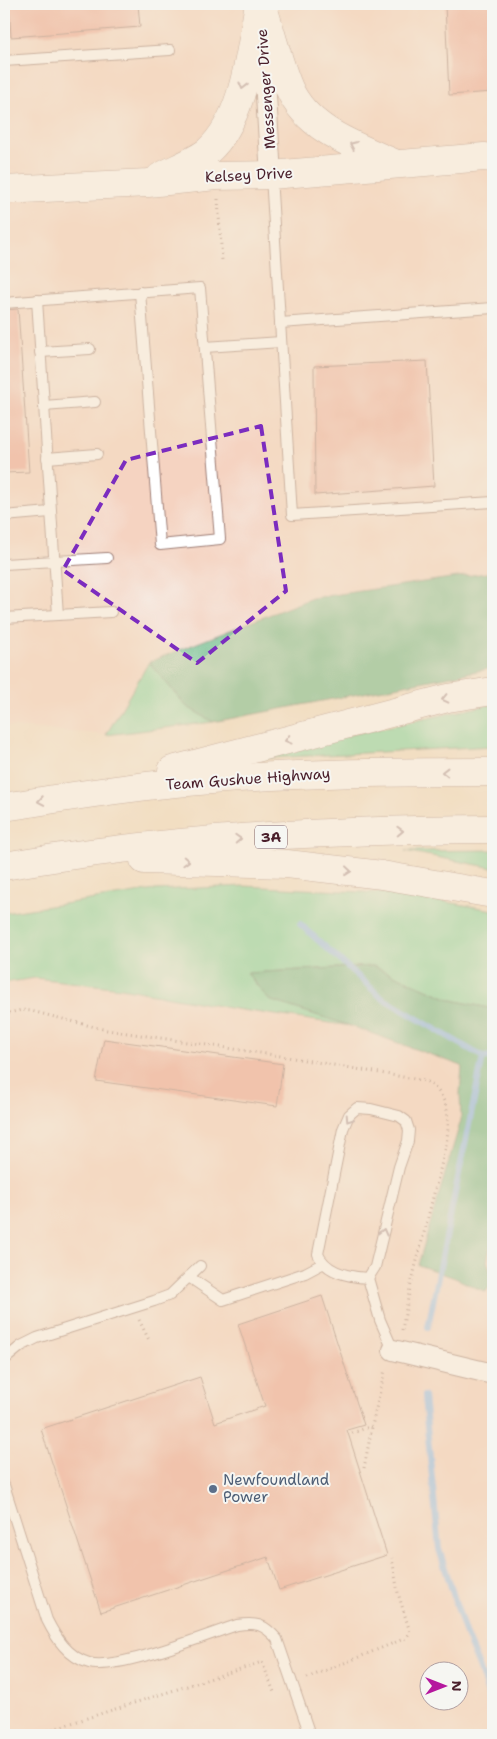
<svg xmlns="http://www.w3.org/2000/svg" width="497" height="1739" font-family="'Shantell Sans',sans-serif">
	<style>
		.built { fill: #f5d3c1; fill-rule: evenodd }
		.green { fill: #7dd79d; stroke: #647b64 }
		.forest { fill: #66b884; stroke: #586c58 }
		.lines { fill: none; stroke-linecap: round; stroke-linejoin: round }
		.stream { stroke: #81b7f0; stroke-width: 6 }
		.building { fill: #efa290 }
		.lane-casing { stroke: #9e7e76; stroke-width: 12 }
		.street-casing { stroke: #9e7e76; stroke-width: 22 }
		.secondary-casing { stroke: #9e7e76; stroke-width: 29 }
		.highway-casing { stroke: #9e7e76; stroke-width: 29 }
		.path { stroke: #9e7e76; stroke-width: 3; stroke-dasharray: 1 4; stroke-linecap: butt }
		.lane { stroke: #fff; stroke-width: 10 }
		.street { stroke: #fff; stroke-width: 20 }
		.secondary { stroke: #fff; stroke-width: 28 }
		.highway { stroke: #fff; stroke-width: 28 }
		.oneway { stroke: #ae9aa0 }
		.marked { fill: none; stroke: #7b2cbf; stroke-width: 4; stroke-dasharray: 10 6; stroke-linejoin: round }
		.service-dot { fill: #5c6f8a; stroke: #f6f6f2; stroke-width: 2 }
		.labels { text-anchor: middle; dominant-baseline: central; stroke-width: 4; stroke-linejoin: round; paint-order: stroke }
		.shield { fill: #f6f6f2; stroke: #7e6067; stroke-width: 1 }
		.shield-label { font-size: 14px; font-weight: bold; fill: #4a1f2b }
		.street-label { font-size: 15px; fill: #4a1f2b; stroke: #f6f6f2 }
		.service-label { font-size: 15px; fill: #4e5e75; stroke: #f6f6f2; text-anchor: start }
	</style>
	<rect width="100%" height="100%" fill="#f6f6f2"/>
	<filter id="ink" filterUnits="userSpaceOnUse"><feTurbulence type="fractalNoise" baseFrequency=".02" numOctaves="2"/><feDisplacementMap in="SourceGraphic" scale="10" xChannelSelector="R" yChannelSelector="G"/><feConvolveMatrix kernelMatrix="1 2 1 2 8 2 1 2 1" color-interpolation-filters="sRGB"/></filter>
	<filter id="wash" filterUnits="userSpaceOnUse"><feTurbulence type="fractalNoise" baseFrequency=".0096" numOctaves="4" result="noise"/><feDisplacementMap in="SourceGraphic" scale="20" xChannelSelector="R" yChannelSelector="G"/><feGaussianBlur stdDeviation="1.12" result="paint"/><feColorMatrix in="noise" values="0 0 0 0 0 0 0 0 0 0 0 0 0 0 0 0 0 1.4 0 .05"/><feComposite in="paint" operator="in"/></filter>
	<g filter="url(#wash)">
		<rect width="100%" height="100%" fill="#f2dec2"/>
		<g class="built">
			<polygon points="4,4 493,4 493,572 312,598 149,662 106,735 4,726"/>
			<path d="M 35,978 L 121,988 L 235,1009 L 351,1026 L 462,1066 L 493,1083 L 493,1735 L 4,1735 L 4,983 ZM 430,1672 L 460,1672 L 460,1702 L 430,1702 Z"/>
		</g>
		<g class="green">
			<polygon points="149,662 186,706 213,722 106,735"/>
			<polygon points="493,704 493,746 234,760"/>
			<polygon points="493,850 493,868 405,851"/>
			<polygon points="244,886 400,894 493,910 493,1009 452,1000 373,966 247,973 269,1000 351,1026 235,1009 121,988 35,978 4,983 4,913 155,890"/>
		</g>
		<g class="forest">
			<polygon points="493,572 493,668 213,722 186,706 149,662 312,598"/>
			<polygon points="373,966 452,1000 493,1009 493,1235 487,1261 493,1279 493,1284 485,1292 455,1278 418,1265 461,1120 460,1093 462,1066 351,1026 269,1000 247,973"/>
		</g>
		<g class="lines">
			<g class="stream">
				<polyline points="300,924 382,998 483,1057 461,1163 428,1327"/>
				<polyline points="483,1057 493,1058"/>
				<polyline points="424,1396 439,1549 466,1635 480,1669 493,1709"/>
			</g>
		</g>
		<g id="blocks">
			<g class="building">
				<polygon points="9,4 138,4 140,27 11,37"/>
				<polygon points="445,4 493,4 493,92 449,95"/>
				<polygon points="18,309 29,472 4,473 4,310"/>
				<polygon points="427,361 434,486 315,495 314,366"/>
				<polygon points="104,1039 283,1064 277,1106 96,1081"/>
				<polygon points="322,1296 364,1425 347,1430 387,1555 279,1590 268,1557 101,1612 41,1429 200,1377 215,1423 265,1406 238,1324"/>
			</g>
		</g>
	</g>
	<g filter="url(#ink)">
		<use href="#blocks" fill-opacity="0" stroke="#9e7e76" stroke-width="1"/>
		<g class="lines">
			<defs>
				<g id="lane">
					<polyline points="4,61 170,50"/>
					<polyline points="271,176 292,515 493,502"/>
					<polyline points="37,300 58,615"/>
					<polyline points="4,303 200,288 220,539 160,545 140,292"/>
					<polyline points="280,323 493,308"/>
					<polyline points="205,347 281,342"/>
					<polyline points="40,352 90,349"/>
					<polyline points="44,406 95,402"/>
					<polyline points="47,458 97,454"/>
					<polyline points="4,516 50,512"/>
					<polyline points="4,564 107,558"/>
					<polyline points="4,618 111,612"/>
					<polyline points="189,1277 223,1300 305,1273 322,1264"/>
					<path d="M 368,1278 C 349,1277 326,1273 318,1254 L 343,1129 L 349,1115 L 357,1108 L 371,1109 L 399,1116 L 406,1121 L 409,1130 L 408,1141 L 399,1167 L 375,1267 L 368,1278 L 380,1320 L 393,1350"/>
					<polyline points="4,1360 21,1346 37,1338 154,1301 170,1295 200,1266"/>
					<path d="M 4,1485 L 47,1620 C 56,1638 68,1657 89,1663 C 117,1671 206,1635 237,1625 C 256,1622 264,1624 277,1639 L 310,1735"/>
				</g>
				<g id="street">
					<polyline points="262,32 271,175"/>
					<polyline points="393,1350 493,1374"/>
				</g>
				<g id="secondary">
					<path d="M 262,4 C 271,31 278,62 289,88 C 307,130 356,146 394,163"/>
					<path d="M 160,177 C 174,169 196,161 208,151 C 245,118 250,50 259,4"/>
					<polyline points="4,190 148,183 216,176 271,175 484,157 493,158"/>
				</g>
				<g id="highway">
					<polyline points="172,770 448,698 493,691"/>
					<path d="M 4,807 C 61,798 118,788 176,783 C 282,773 387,772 493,772"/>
					<polyline points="144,860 287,864 382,875 493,894"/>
					<path d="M 4,866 C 165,838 330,830 493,829"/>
				</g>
			</defs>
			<use href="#lane" class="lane-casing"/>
			<use href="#street" class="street-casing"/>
			<use href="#secondary" class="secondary-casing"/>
			<use href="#highway" class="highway-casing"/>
			<g class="path">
				<polyline points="218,199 222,261"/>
				<path d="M 4,1014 L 22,1010 L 31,1011 L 107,1030 L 287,1057 L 426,1081 C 452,1097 450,1124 445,1150 L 410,1288 L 402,1330"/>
				<polyline points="139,1320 149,1340"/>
				<polyline points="352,1433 372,1426 385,1370"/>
				<polyline points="364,1468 372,1427"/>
				<polyline points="307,1678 406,1638 410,1632 398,1593 392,1558"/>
				<polyline points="34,1735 262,1662 274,1692"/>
			</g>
			<use href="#lane" class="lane"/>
			<use href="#street" class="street"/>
			<use href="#secondary" class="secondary"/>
			<use href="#highway" class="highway"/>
		</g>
		<defs><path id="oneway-chevron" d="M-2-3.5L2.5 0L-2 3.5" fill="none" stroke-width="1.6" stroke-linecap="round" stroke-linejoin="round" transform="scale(1.25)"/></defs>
		<g class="oneway">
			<use href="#oneway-chevron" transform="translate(243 86) rotate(104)"/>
			<use href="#oneway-chevron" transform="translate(353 145) rotate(-157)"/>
			<use href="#oneway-chevron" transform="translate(445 699) rotate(167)"/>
			<use href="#oneway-chevron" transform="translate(288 740) rotate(165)"/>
			<use href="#oneway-chevron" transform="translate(445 772) rotate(180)"/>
			<use href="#oneway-chevron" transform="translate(41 801) rotate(170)"/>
			<use href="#oneway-chevron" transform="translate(400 831) rotate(-2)"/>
			<use href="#oneway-chevron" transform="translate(238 839) rotate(-3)"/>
			<use href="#oneway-chevron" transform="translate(186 861) rotate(2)"/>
			<use href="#oneway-chevron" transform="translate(348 871) rotate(6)"/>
			<use href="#oneway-chevron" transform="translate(349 1119) rotate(123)"/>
			<use href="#oneway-chevron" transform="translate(383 1232) rotate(-76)"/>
		</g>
	</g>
	<path d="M0 0H497V1739H0ZM 261,426 L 286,591 L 197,663 L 63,570 L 126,460 Z" fill="#f2dec2" fill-opacity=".55" fill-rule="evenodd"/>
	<path class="marked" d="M 261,426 L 286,591 L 197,663 L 63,570 L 126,460 Z"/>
	<circle class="service-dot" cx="213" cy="1489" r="5"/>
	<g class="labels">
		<rect class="shield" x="255" y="825.5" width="32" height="23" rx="4"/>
		<g class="shield-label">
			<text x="271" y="837">3A</text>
		</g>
		<g class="street-label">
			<text transform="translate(266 89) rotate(-94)">Messenger Drive</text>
			<text transform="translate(249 175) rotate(-3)">Kelsey Drive</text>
			<text transform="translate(248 779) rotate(-4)">Team Gushue Highway</text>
		</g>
		<g class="service-label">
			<text x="223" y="1480">Newfoundland<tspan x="223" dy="17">Power</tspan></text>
		</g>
	</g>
	<rect width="497" height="1739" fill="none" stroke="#f6f6f2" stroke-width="20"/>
	<g transform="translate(444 1686) rotate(90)"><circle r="24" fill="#f6f6f2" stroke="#b1a0a2"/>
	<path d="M0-4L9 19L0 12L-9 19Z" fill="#b5179e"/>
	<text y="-8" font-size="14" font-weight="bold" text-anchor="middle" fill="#4a1f2b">N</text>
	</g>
</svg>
